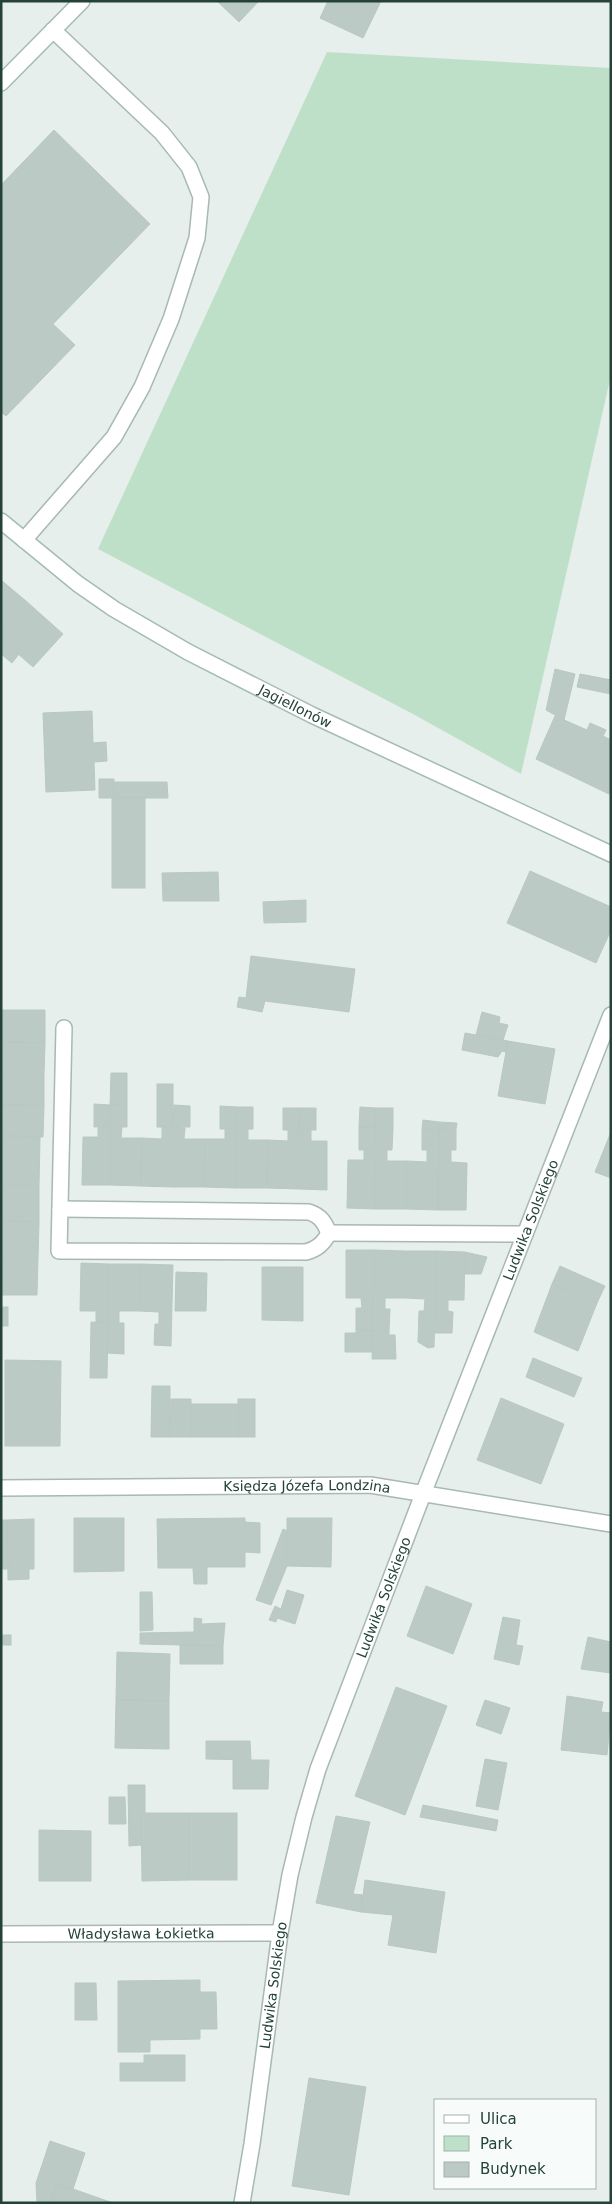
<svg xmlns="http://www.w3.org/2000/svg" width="612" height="2204" font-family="'DejaVu Sans',sans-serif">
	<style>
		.green { fill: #bfe0c8 }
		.building { fill: #bbcac4; stroke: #b8c9c2 }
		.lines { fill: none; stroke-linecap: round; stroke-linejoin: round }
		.lane-casing { stroke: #a8b8b2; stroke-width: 18 }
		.street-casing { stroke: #a8b8b2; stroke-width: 18 }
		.secondary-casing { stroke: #a4bbb3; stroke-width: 18 }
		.lane { stroke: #fff; stroke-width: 15 }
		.street { stroke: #fff; stroke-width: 15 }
		.secondary { stroke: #fff; stroke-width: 15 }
		.labels { text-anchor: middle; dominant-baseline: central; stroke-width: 5; stroke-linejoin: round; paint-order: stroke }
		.street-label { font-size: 14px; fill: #24423a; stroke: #f7fbf9 }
	</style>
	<rect width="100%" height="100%" fill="#e6efeb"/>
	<polygon class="green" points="327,52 611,68 611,375 521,774 413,714 98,549"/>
	<g class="building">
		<polygon points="217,1 259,1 239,22"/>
		<polygon points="328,1 381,1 363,38 320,18"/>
		<polygon points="54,130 150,224 53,324 75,345 6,416 1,412 1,185"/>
		<polygon points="1,580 26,601 1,631"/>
		<polygon points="26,601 63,634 33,667 1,639 1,631"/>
		<polygon points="1,639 19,654 12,663 1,654"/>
		<polygon points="555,669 575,674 564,720 546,710"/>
		<polygon points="580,674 611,680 611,694 577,687"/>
		<polygon points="92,711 93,743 106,742 107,761 94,762 95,790 46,792 43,713"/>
		<polygon points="555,716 587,730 590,723 606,730 603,736 611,740 611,790 609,794 536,759"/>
		<polygon points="99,779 114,779 113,798 99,798"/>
		<polygon points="113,782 167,782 168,798 113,798"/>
		<rect x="112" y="798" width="33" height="90"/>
		<polygon points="530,871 611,907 611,930 596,963 507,923"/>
		<polygon points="218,872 219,901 163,901 162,873"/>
		<polygon points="306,900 306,922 264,923 263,902"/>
		<polygon points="251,956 355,969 349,1012 265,1001 262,1012 237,1007 239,997 246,998"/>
		<polygon points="1,1010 45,1010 45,1043 1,1042"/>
		<polygon points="482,1012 500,1017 499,1023 508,1025 503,1040 476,1035"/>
		<polygon points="465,1033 508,1041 506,1052 502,1051 498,1057 462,1050"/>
		<polygon points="508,1041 555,1049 545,1104 498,1096"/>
		<polygon points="1,1042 45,1043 44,1074 1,1074"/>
		<polygon points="111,1073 127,1073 127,1104 110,1105"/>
		<polygon points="1,1074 44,1074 44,1106 1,1105"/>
		<rect x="157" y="1084" width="16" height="43"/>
		<polygon points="94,1104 110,1105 110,1126 94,1127"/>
		<polygon points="127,1104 127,1127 122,1127 121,1138 142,1138 141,1186 110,1185 110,1105"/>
		<polygon points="1,1105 44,1106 43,1137 1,1136"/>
		<polygon points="174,1105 190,1106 190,1127 173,1127"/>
		<polygon points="220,1106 237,1107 236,1129 220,1129"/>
		<polygon points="237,1107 253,1107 253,1129 236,1129"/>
		<polygon points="360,1107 376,1108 376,1128 359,1127"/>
		<polygon points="283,1108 300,1108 299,1130 283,1130"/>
		<polygon points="300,1108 316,1108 316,1130 299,1130"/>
		<rect x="376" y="1108" width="17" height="20"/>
		<polygon points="423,1120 439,1122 439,1129 422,1129"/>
		<polygon points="439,1122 457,1123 456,1129 439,1129"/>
		<polygon points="98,1126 110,1126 110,1185 82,1185 83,1137 98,1137"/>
		<polygon points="162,1127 173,1127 173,1187 141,1186 142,1138 162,1139"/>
		<polygon points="173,1127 185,1128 184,1139 205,1139 204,1187 173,1187"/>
		<polygon points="359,1127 376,1128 375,1150 359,1150"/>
		<polygon points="376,1128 393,1128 392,1150 387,1150 387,1161 407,1161 407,1209 375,1209"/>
		<polygon points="225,1129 236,1129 236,1188 204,1187 205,1139 225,1139"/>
		<polygon points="236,1129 248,1129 248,1140 268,1140 267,1188 236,1188"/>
		<polygon points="422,1129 439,1129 438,1210 407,1209 407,1161 427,1162 427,1150 422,1150"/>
		<polygon points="439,1129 456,1129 456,1150 451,1150 451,1162 467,1163 466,1210 438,1210"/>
		<polygon points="288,1130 299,1130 299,1189 267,1188 268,1140 288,1141"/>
		<polygon points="299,1130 311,1130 311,1141 327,1141 327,1190 299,1189"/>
		<polygon points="611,1132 611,1178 595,1172"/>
		<polygon points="1,1136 40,1137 39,1185 1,1185"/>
		<polygon points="364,1149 375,1150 375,1209 347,1208 348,1160 364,1160"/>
		<polygon points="1,1185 39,1185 39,1222 1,1221"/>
		<polygon points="1,1221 39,1222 38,1258 1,1258"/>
		<polygon points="346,1250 374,1250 373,1331 356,1330 356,1308 362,1308 361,1298 346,1298"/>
		<polygon points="374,1250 405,1251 405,1298 385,1298 385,1309 390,1309 389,1331 373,1331"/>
		<polygon points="405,1251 437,1251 434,1347 428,1348 418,1342 419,1311 424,1311 425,1299 405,1298"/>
		<polygon points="437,1251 465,1252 464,1300 448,1300 448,1311 453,1312 452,1333 435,1333"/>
		<polygon points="465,1252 487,1257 481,1274 465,1274"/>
		<polygon points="1,1258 38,1258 37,1295 1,1295"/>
		<polygon points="81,1263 108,1264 108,1323 96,1322 96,1311 80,1311"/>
		<polygon points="108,1264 140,1264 139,1311 119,1311 119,1323 108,1323"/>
		<polygon points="140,1264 173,1265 171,1346 154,1345 155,1324 159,1324 159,1312 139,1311"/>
		<polygon points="560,1266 605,1286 597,1303 552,1284"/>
		<polygon points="262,1267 303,1267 303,1321 262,1320"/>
		<polygon points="176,1272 207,1273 206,1311 175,1311"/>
		<polygon points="552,1284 597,1303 578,1351 534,1332"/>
		<rect x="1" y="1307" width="7" height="19"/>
		<polygon points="91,1322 108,1323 107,1378 90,1378"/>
		<polygon points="108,1323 124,1323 124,1354 107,1353"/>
		<polygon points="356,1330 373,1331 372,1352 345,1352 345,1333 356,1333"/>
		<polygon points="373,1331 389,1331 389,1335 395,1335 396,1359 372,1359"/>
		<polygon points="533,1358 582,1378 574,1397 526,1377"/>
		<polygon points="5,1360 61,1361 60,1446 5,1446"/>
		<polygon points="152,1386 170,1386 170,1437 151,1437"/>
		<polygon points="501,1398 564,1424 541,1484 477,1460"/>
		<polygon points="171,1399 191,1399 191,1437 170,1437"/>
		<rect x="238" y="1399" width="17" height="38"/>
		<rect x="191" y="1404" width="47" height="33"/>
		<polygon points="74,1518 124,1518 124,1571 74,1572"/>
		<polygon points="245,1518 245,1567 207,1567 207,1584 194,1584 193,1568 158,1568 157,1519"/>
		<polygon points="287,1518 332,1518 331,1567 287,1566"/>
		<polygon points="34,1519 34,1569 29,1569 29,1579 8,1580 7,1520"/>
		<polygon points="1,1520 7,1520 8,1569 1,1569"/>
		<polygon points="245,1522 260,1523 260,1553 245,1552"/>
		<polygon points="283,1529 287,1531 287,1566 271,1605 256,1600"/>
		<polygon points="426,1586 472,1604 453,1654 407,1636"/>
		<polygon points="287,1590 304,1595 295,1624 277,1618 276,1622 269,1620 275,1606 281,1609"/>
		<polygon points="140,1592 152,1592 153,1630 140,1631"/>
		<polygon points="503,1617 520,1620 516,1645 523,1646 519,1665 494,1659"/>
		<polygon points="194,1618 202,1619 201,1624 225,1623 223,1646 140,1644 140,1633 194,1632"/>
		<rect x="1" y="1635" width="10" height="10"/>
		<polygon points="588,1637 611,1642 611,1673 581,1669"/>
		<polygon points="180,1645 223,1646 223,1664 180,1664"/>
		<polygon points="117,1652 170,1654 169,1701 116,1700"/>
		<polygon points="396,1687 447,1706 405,1815 355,1796"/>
		<polygon points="567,1696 603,1702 601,1712 611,1713 607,1755 561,1750"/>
		<polygon points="116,1700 169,1701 169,1749 115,1748"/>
		<polygon points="485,1700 510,1708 501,1734 476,1725"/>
		<polygon points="206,1741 250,1741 251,1760 206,1759"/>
		<polygon points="485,1759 507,1763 498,1810 476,1806"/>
		<polygon points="233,1760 269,1760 268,1789 233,1789"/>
		<polygon points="128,1785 145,1785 145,1813 141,1813 141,1845 129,1846"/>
		<polygon points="109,1797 125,1797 126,1824 109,1824"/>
		<polygon points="423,1805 498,1820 496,1831 420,1817"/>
		<polygon points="141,1813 189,1813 189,1880 142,1881"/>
		<rect x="189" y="1813" width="48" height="67"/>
		<polygon points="336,1816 370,1822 353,1894 363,1895 361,1912 316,1903"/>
		<polygon points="39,1830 91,1831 91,1881 39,1881"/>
		<polygon points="365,1880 445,1892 436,1953 388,1945 393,1915 361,1912"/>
		<polygon points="200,1980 200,1992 216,1992 217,2029 200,2029 200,2039 150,2040 150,2052 118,2052 118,1981"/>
		<polygon points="75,1983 96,1983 97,2020 75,2020"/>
		<polygon points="144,2055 185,2055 185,2081 120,2081 120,2063 144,2063"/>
		<polygon points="309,2078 366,2087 349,2195 292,2186"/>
		<polygon points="50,2141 85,2153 73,2189 57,2184 51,2203 37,2203 36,2183"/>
		<polygon points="57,2184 73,2189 113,2203 51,2203"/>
	</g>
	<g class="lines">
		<defs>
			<polyline id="lane" points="24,540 114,437 142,387 171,319 197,238 201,197 189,167 162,133 53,30"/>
			<g id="street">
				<path d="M 64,1028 L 59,1251 L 306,1252 C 317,1249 323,1244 329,1233"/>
				<path d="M 60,1209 L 309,1212 C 321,1216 324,1222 329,1233"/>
				<polyline points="329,1233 525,1234"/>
				<path id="s1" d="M 1,1488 L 370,1485 L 611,1524"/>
				<path id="s2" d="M 1,1934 L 280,1933"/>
				<path id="s3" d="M 242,2203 L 252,2144 L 280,1933 L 290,1875 L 304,1817 L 318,1769 L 423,1494 L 611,1015"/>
			</g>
			<g id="secondary">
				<polyline points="1,83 82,1"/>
				<path id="s4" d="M 1,521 L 78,584 L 114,609 L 188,652 L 312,715 L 611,854"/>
			</g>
		</defs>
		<use href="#lane" class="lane-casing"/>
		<use href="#street" class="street-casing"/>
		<use href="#secondary" class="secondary-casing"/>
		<use href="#lane" class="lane"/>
		<use href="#street" class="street"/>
		<use href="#secondary" class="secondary"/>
	</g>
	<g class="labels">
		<g class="street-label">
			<text stroke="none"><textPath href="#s4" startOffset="349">Jagiellonów</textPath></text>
			<text stroke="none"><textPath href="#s3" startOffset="1030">Ludwika Solskiego</textPath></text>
			<text stroke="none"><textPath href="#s1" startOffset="306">Księdza Józefa Londzina</textPath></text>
			<text stroke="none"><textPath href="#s3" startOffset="625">Ludwika Solskiego</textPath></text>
			<text stroke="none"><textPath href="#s2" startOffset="140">Władysława Łokietka</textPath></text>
			<text stroke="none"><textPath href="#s3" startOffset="220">Ludwika Solskiego</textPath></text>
		</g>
	</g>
	<rect width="612" height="2204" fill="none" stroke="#24423a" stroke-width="5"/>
	<rect x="434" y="2099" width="162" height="90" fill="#f7fbf9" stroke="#a3b1ad"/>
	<rect x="444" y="2115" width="25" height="8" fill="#ffffff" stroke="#a3b1ad"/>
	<text x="480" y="2124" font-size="15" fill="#24423a">Ulica</text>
	<rect x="444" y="2136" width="25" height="15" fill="#bfe0c8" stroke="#a3b1ad"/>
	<text x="480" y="2149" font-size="15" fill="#24423a">Park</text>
	<rect x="444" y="2162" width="25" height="15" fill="#bbcac4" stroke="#a3b1ad"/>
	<text x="480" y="2174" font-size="15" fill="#24423a">Budynek</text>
</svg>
